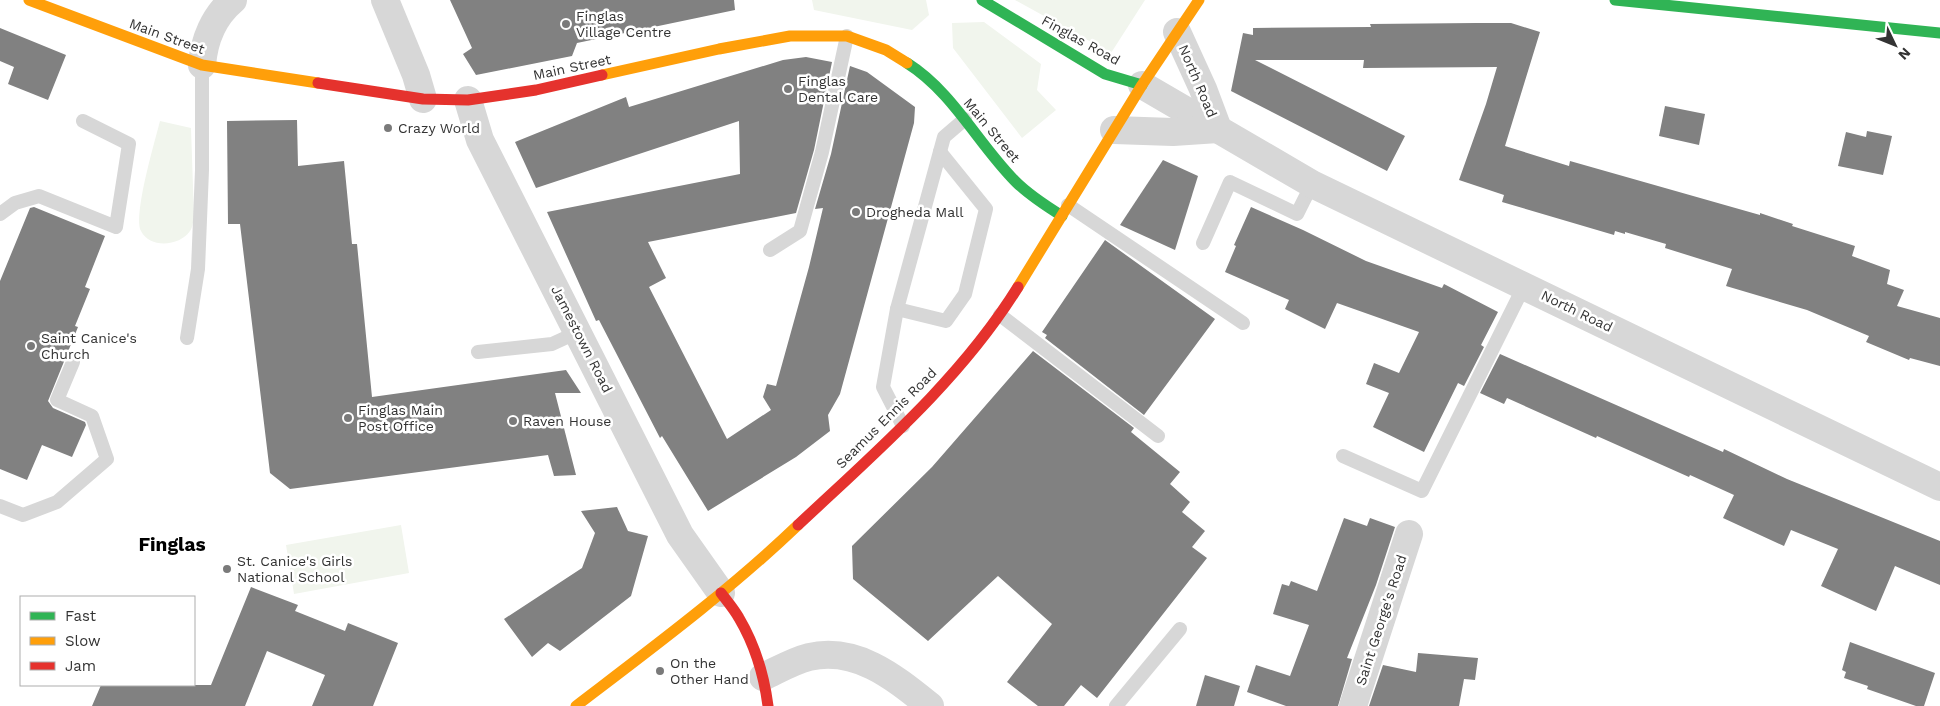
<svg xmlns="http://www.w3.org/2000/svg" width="1940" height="706" font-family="'Work Sans',sans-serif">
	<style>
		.green { fill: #f1f5ed }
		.building { fill: #818181 }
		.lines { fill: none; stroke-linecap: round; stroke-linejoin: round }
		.lane { stroke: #d7d7d7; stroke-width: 14 }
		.street { stroke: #d7d7d7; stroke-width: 28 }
		.fast { stroke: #30b455; stroke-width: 11 }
		.slow { stroke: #ff9f0a; stroke-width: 11 }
		.jam { stroke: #e5322d; stroke-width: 11 }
		.poi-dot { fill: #7a7a7a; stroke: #fff; stroke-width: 2 }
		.labels { text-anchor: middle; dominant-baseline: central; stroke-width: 5; stroke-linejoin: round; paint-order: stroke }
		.poi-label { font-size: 14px; fill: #333; stroke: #fff; text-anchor: start }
		.street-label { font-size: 14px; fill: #333; stroke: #fff }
		.district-label { font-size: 19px; font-weight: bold; fill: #000; stroke: #fff }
	</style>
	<rect width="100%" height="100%" fill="#fff"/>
	<g class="green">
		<polygon points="812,0 926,0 929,15 912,30 814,10"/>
		<polygon points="1015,0 1145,0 1111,53"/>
		<polygon points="984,22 1041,64 1037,90 1056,110 1022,138 953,48 952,23"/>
		<path d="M 160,121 L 191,128 L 194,216 C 193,221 193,227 190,231 C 180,246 150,249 141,231 C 133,215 155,141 160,121 Z"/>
		<polygon points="401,525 409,573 294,594 286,545"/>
	</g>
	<g class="building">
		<polygon points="450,0 734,0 735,10 577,43 572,56 476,75 463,54 472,48"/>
		<polygon points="1476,23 1511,23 1540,32 1505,146 1569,166 1570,161 1760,215 1760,213 1793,224 1792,226 1855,246 1852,256 1890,270 1887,284 1904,290 1897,306 1940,318 1940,366 1910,358 1909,360 1866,342 1869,336 1807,310 1726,286 1732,269 1665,248 1666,244 1625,232 1625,234 1615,231 1614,235 1502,202 1504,195 1459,180 1486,104 1497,67 1363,68 1364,60 1255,60 1405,136 1387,171 1231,91 1243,33 1253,35 1253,28 1371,27 1370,24"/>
		<polygon points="0,28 66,55 48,100 8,84 14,67 0,61"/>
		<polygon points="806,57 832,62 814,150 796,213 648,242 666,278 649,287 727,439 771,410 763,397 767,384 776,386 809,267 823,208 815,209 831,154 850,66 867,72 915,107 914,123 840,394 828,415 830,431 796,457 708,511 662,436 660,438 599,320 596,321 547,212 740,174 739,121 536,188 515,142 626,97 629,107 783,60"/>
		<polygon points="1665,106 1705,114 1699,145 1659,136"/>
		<polygon points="297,120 298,166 344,161 352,244 357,244 372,397 566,370 581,393 555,393 576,475 554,476 548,455 290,489 270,473 240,224 228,224 227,121"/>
		<polygon points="1867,131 1892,136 1883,175 1838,166 1846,132 1866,137"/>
		<polygon points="1163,160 1198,176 1175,250 1120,225"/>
		<polygon points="34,207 105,236 85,287 90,289 75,326 78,327 48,401 53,408 85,422 86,425 72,457 42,445 27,480 0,469 0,281 30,208"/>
		<polygon points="1251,207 1303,230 1366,261 1442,288 1444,284 1498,312 1481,345 1484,347 1464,386 1458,383 1424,452 1373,427 1389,393 1366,384 1374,363 1399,373 1419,332 1337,303 1325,329 1285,309 1289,300 1225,272 1236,246 1234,245"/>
		<polygon points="1105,240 1215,319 1144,415 1045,338 1047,335 1042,332"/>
		<polygon points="1033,351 1134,428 1131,432 1180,472 1170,484 1190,502 1182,512 1205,531 1192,547 1207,558 1097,698 1081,685 1064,706 1038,706 1007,682 1052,624 998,576 928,641 853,579 852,546 932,467"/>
		<polygon points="1500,354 1723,452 1724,449 1787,479 1940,541 1940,585 1895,566 1876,611 1821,586 1838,549 1791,530 1784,546 1723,518 1734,495 1690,475 1689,477 1597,436 1596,438 1507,398 1504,404 1480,393"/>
		<polygon points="617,507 628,531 648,536 631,596 560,651 548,643 532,657 504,619 582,568 595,533 581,511"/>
		<polygon points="1344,518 1367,526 1370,518 1395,527 1376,585 1347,658 1352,659 1338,706 1286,706 1247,692 1256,665 1290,676 1309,625 1273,614 1282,584 1289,586 1291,581 1317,591"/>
		<polygon points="251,587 298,605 295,611 345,631 348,623 398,643 373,706 312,706 325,675 267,651 245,706 92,706 101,685 211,685"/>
		<polygon points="1850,642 1935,673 1924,706 1916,706 1867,689 1868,686 1844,678 1846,672 1842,670"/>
		<polygon points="1418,653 1478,658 1475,680 1464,679 1459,706 1369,706 1383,665 1416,672"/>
		<polygon points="1205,675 1240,686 1234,706 1196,706"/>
	</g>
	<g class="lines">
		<g class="lane">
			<polyline points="1068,205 1243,323"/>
			<polyline points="0,214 15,203 39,196 116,227 129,144 83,121"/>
			<polyline points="1203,243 1230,182 1297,214 1312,184"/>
			<polyline points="770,250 800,231 822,152 847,36"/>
			<polyline points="897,309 946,321 965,294 986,209 940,152"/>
			<polyline points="1000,315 1158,436"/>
			<polyline points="187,338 198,269 202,170 202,65"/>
			<polyline points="478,352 552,344 578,332"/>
			<polyline points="903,426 883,387 897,309 944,137 965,119"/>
			<polyline points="1343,456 1422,491 1524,286"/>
			<polyline points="0,506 23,515 57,502 107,459 92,416 57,400 73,362"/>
			<polyline points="1116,706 1180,629"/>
		</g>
		<g class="street">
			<polyline points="385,0 416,75 423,99"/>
			<path d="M 202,65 C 204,40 214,16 233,0"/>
			<polyline points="1142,85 1312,184 1940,487"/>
			<polyline points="468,100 480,140 680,535 721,593"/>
			<polyline points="1114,130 1173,132 1218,129 1203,89 1177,32"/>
			<path d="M 763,677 C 778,670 793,661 809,657 C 857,646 895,678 930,706"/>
			<polyline points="1353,706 1409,534"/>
		</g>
		<g class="fast">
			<polyline points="982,0 1105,74 1142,85"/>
			<polyline points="1615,0 1940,33"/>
			<path d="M 907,63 C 953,92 978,144 1016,182 C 1029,195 1046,206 1062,216"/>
		</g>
		<g class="slow">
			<polyline points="29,0 202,65 318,83"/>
			<polyline points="602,75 719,49 790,36 847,36 886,50 907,63"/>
			<polyline points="1018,287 1142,85 1199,0"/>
			<path d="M 576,706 C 652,648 729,591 798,525"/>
		</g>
		<g class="jam">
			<polyline points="318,83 423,99 468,100 536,90 602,75"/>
			<path d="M 798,525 C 877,451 961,379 1018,287"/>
			<path d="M 721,593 C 727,601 734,609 739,618 C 755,645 764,675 768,706"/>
		</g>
	</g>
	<g class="poi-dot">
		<circle cx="566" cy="24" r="5"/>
		<circle cx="788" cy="89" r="5"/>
		<circle cx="388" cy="128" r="5"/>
		<circle cx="856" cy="212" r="5"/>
		<circle cx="31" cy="346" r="5"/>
		<circle cx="348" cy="418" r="5"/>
		<circle cx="513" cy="421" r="5"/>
		<circle cx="227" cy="569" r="5"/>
		<circle cx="660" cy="671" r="5"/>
	</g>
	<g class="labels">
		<g class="poi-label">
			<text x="576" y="16">Finglas<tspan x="576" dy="16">Village Centre</tspan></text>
			<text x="798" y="81">Finglas<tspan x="798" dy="16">Dental Care</tspan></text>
			<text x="398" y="128">Crazy World</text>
			<text x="866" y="212">Drogheda Mall</text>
			<text x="41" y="338">Saint Canice's<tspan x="41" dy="16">Church</tspan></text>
			<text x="358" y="410">Finglas Main<tspan x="358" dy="16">Post Office</tspan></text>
			<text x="523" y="421">Raven House</text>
			<text x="237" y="561">St. Canice's Girls<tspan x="237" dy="16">National School</tspan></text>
			<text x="670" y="663">On the<tspan x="670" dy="16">Other Hand</tspan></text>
		</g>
		<g class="street-label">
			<text transform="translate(167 36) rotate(20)">Main Street</text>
			<text transform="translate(1081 40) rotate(29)">Finglas Road</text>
			<text transform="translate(572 67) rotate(-12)">Main Street</text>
			<text transform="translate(1198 81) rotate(67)">North Road</text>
			<text transform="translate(992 130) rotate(50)">Main Street</text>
			<text transform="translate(1577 311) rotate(26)">North Road</text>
			<text transform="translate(582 339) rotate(63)">Jamestown Road</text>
			<text transform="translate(886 418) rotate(-45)">Seamus Ennis Road</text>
			<text transform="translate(1381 620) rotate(-72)">Saint George's Road</text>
		</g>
		<g class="district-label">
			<text x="172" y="544">Finglas</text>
		</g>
	</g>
	<rect x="20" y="596" width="175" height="90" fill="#ffffff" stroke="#adadad"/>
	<rect x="30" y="612" width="25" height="8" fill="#30b455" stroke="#adadad"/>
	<text x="65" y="621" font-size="15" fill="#333333">Fast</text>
	<rect x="30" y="637" width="25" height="8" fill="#ff9f0a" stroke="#adadad"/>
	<text x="65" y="646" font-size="15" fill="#333333">Slow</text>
	<rect x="30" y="662" width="25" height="8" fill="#e5322d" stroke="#adadad"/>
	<text x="65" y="671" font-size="15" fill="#333333">Jam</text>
	<g transform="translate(1895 45) rotate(133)" stroke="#ffffff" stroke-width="4" paint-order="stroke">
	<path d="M0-4L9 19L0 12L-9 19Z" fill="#333333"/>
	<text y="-8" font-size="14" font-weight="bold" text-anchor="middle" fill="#333333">N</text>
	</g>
</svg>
